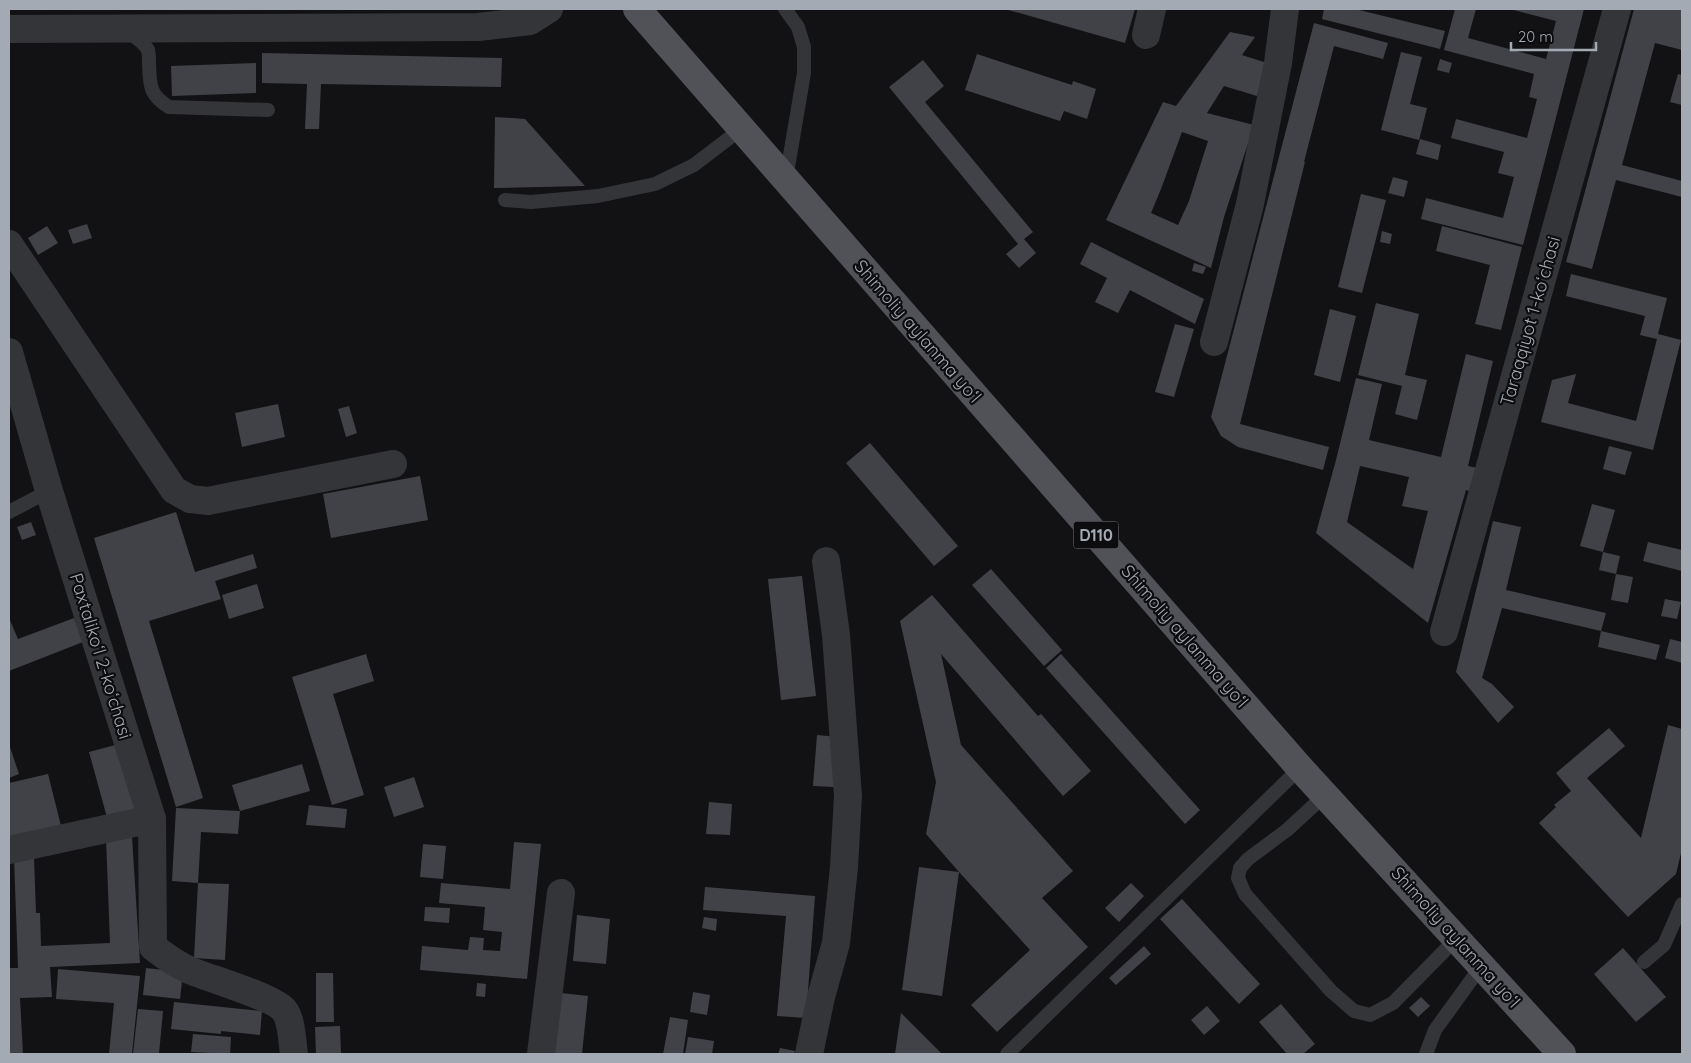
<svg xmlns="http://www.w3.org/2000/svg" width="1691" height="1063" font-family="Quicksand,sans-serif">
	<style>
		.building { fill: #414247; fill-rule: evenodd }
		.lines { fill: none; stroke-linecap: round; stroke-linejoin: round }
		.lane { stroke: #333539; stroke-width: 14 }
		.street { stroke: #333539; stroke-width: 28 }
		.primary { stroke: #505258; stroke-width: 28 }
		.labels { text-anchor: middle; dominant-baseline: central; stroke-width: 4.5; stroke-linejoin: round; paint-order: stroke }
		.shield { fill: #0d0d0f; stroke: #777b82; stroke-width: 1 }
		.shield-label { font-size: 16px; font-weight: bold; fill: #a4aab4 }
		.street-label { font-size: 18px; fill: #a4aab4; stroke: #0d0d0f }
	</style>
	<rect width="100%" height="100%" fill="#121214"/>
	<g class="building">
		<polygon points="1005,9 1135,9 1125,43"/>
		<polygon points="1324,9 1355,9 1445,31 1440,49 1322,19"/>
		<polygon points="1455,9 1476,9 1468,38 1546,59 1556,21 1510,9 1584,9 1523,245 1421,219 1426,198 1503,218 1514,177 1498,173 1504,152 1451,138 1456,119 1527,138 1537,99 1529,97 1534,74 1444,50"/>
		<polygon points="1634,9 1682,9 1682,50 1655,43 1622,165 1682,181 1682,197 1616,180 1592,269 1566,262"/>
		<polygon points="1314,23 1388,43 1383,59 1334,46 1304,162 1305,162 1240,424 1329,447 1323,470 1238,447 1221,436 1211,417"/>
		<path d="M 1230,32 L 1255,37 L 1242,55 L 1267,63 L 1257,96 L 1224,86 L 1207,113 L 1254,125 L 1224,217 L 1211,268 L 1106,220 L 1163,102 L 1176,106 ZM 1182,132 L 1208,141 L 1189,201 L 1178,225 L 1151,213 L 1161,189 Z"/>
		<polygon points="1401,52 1422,57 1410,104 1427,108 1419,140 1381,130"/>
		<polygon points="262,53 502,58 501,87 321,84 319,129 305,129 307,84 262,83"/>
		<polygon points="977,54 1072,85 1073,81 1096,89 1087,119 1064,111 1060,121 965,90"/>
		<polygon points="1440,59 1452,63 1449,73 1437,70"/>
		<polygon points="923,60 944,86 925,102 1033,232 1024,239 1036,253 1019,268 1006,254 1018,244 889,87"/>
		<polygon points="256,63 256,93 172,96 171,66"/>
		<polygon points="1678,74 1682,75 1682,105 1670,102"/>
		<polygon points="495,117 525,119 585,186 494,188"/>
		<polygon points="1420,139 1441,145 1438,160 1416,154"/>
		<polygon points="1393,177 1408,181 1404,197 1388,193"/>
		<polygon points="1361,194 1386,200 1362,293 1338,287"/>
		<polygon points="87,224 92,238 73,244 68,230"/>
		<polygon points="47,226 58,243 38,255 28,238"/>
		<polygon points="1442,226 1522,247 1501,330 1475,324 1490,265 1436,251"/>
		<polygon points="1382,231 1392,234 1390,244 1380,242"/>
		<polygon points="1091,242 1204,299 1195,324 1130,290 1118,313 1095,302 1107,278 1080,264"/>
		<polygon points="1194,263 1206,267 1203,274 1192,271"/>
		<polygon points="1571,274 1667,298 1658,334 1681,340 1653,450 1541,422 1552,380 1576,374 1568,403 1636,421 1657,339 1640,335 1645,316 1566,296"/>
		<polygon points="1376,303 1419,314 1405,375 1427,380 1417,420 1395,414 1402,386 1358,375"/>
		<polygon points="1330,309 1356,316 1340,382 1314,375"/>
		<polygon points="1175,324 1194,329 1174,397 1155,392"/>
		<path d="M 1466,354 L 1493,361 L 1468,466 L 1478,468 L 1472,492 L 1466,490 L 1428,623 L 1316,533 L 1336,460 L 1356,378 L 1382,384 L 1369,440 L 1441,457 ZM 1360,466 L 1409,477 L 1402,506 L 1428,511 L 1413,569 L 1347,522 Z"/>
		<polygon points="278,404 285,437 242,447 235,413"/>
		<polygon points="349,406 357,433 346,437 338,409"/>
		<polygon points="870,443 958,546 934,566 846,463"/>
		<polygon points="1609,446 1632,452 1625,475 1603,469"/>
		<polygon points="420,476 428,520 331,538 323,494"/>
		<polygon points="1592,504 1615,510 1603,552 1580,546"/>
		<polygon points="176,512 195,572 253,554 257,568 215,581 221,599 149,621 203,798 176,807 94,538"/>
		<polygon points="1493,521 1521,527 1506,590 1606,613 1601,631 1660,645 1656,660 1598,647 1601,631 1502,608 1482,678 1492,684 1514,707 1498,723 1456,672"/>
		<polygon points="31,522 36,535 22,540 17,527"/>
		<polygon points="1648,542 1682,550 1682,571 1643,561"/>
		<polygon points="1603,552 1620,556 1616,574 1599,570"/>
		<polygon points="991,569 1062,650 1044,666 972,585"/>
		<polygon points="1616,574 1633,577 1628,603 1611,600"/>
		<polygon points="802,576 816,696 781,700 768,579"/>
		<polygon points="257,584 264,608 229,619 222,595"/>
		<polygon points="932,595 1038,716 1041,714 1091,771 1063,796 941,654 961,745 1073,871 1042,898 1088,947 997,1032 971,1005 1030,950 959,872 942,996 902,990 919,867 959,872 926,834 936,782 900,621"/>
		<polygon points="1665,599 1681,602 1677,619 1661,616"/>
		<polygon points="9,618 18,639 74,618 83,642 9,671"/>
		<polygon points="1670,639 1682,642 1682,663 1665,658"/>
		<polygon points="366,654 374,681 333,694 364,795 332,805 292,677"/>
		<polygon points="1061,654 1200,810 1185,824 1046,668"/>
		<polygon points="1668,725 1682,729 1682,849 1676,874 1628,917 1539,823 1556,807 1554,805 1571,791 1556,773 1609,728 1625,746 1587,778 1641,838"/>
		<polygon points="817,735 838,737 834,787 813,786"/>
		<polygon points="9,744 19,774 9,778"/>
		<polygon points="119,744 137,813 108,821 89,752"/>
		<polygon points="302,764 310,791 240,811 232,785"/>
		<polygon points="48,774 63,834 9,847 9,783"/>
		<polygon points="414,777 424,807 394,817 384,787"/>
		<polygon points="709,802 732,804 730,835 706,834"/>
		<polygon points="309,805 347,809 345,828 306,825"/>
		<polygon points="176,808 240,811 238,834 201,832 198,883 229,884 225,960 194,958 198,883 172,881"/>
		<polygon points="132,837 140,963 50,967 52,997 20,998 23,1054 9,1054 9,968 18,968 14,858 34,857 36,913 40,913 41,946 110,943 106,838"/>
		<polygon points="514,842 541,844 527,979 420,970 422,946 468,950 470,937 484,938 483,950 500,951 502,932 483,930 485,907 439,903 441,883 510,889"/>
		<polygon points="423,844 446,846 443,879 420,877"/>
		<polygon points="1131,883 1144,896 1119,922 1105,908"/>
		<polygon points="705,887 815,896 806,1018 777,1016 786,916 703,910"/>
		<polygon points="1182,899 1260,984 1239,1004 1160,919"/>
		<polygon points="425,907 450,908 449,923 424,921"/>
		<polygon points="577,915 610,919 606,964 573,961"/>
		<polygon points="704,917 717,919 716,931 702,928"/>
		<polygon points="1144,946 1151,954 1116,985 1109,978"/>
		<polygon points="1623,948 1666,997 1636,1022 1594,974"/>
		<polygon points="146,968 183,972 180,999 143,995"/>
		<polygon points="58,969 140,976 132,1054 109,1054 114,1003 56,999"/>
		<polygon points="316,973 333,973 334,1022 316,1022"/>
		<polygon points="477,983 486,984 485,997 476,996"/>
		<polygon points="693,992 710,995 707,1015 690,1012"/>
		<polygon points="561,993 588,996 582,1054 554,1054"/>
		<polygon points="1421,997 1430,1006 1418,1017 1409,1008"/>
		<polygon points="174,1002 262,1011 260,1035 221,1031 221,1034 171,1029"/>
		<polygon points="1281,1004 1315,1044 1303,1054 1287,1054 1259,1022"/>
		<polygon points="1207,1006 1220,1021 1204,1035 1191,1020"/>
		<polygon points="138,1009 163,1011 159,1054 133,1054"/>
		<polygon points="901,1013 942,1054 895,1054"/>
		<polygon points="670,1017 688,1020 683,1054 663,1054"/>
		<polygon points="340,1026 341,1054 316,1054 315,1027"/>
		<polygon points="193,1034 231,1037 230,1054 191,1052"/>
		<polygon points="688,1037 714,1041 712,1054 685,1054"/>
		<polygon points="780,1048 795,1051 794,1054 778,1054"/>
	</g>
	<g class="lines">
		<g class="lane">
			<polyline points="785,9 798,27 804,47 804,73 786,179"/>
			<path d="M 127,32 C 135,37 143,41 148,50 C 149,54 149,58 149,62 C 150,84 148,94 169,107 L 268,110"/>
			<polyline points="505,200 531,202 598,196 655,184 694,165 741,129"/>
			<polyline points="9,512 49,491"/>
			<polyline points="1325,795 1287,830 1248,859 1240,868 1238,878 1245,894 1331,991 1354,1011 1370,1015 1393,1003 1457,938"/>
			<polyline points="1644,962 1664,945 1682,904"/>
			<polyline points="1007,1054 1300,768"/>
			<polyline points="1426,1054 1435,1030 1482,965"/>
		</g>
		<g class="street">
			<polyline points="9,29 478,27 530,21 549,9"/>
			<polyline points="1146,35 1152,9"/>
			<polyline points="9,244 174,490 190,499 208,501 393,464"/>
			<polyline points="1214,342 1250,204 1278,63 1285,9"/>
			<path d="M 9,352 L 49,491 L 152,819 L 153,947 C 165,956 175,964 189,970 C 207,978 274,997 284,1010 C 292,1020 292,1041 294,1054"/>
			<polyline points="1444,632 1617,9"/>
			<polyline points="9,850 152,819"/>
			<polyline points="541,1054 561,893"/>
			<polyline points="809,1054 821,997 836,943 844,867 848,796 836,635 826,561"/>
		</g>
		<polyline class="primary" points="637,9 1300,768 1562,1054"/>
	</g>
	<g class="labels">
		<rect class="shield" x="1073.5" y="521.5" width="45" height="27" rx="4"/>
		<g class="shield-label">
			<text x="1096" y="535">D110</text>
		</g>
		<g class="street-label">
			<text transform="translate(1530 321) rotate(-74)">Taraqqiyot 1-koʻchasi</text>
			<text transform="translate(918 331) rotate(49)">Shimoliy aylanma yoʻl</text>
			<text transform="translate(1185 636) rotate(49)">Shimoliy aylanma yoʻl</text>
			<text transform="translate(101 656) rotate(73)">Paxtalikoʻl 2-koʻchasi</text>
			<text transform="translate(1456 937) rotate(48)">Shimoliy aylanma yoʻl</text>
		</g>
	</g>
	<rect width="1691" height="1063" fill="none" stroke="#a4aab4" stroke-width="20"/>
	<path d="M1511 42v8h85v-8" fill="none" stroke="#a4aab4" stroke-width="2.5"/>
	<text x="1518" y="42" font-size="15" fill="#a4aab4" stroke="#0d0d0f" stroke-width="4" paint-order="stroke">20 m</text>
</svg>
